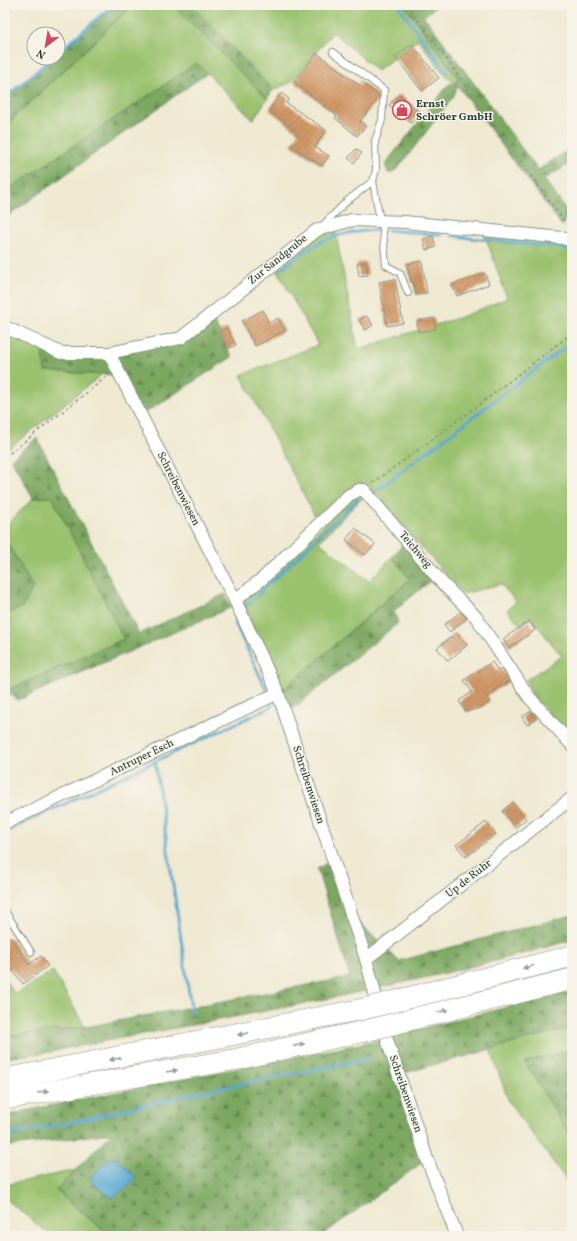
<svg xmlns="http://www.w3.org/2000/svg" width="577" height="1241" font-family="Vollkorn,serif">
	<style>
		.grass { fill: #9ac16d; stroke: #5c7f50 }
		.forest { fill: url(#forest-firs); stroke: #4d724a; fill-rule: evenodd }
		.water { fill: #59a7d2; stroke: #3c7283 }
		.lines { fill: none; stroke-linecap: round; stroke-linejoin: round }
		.stream { stroke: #59a7d2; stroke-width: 3 }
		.building { fill: url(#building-hatch) }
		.service-casing { stroke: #879383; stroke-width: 8 }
		.minor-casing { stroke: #879383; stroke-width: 14 }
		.motorway-casing { stroke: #879383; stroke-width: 22 }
		.path { stroke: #879383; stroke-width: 1.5; stroke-dasharray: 3 3; stroke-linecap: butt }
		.service { stroke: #fff; stroke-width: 6 }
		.minor { stroke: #fff; stroke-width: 12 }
		.motorway { stroke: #fff; stroke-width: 21 }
		.motorway-bridge-casing { stroke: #879383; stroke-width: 22; stroke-linecap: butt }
		.motorway-bridge { stroke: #fff; stroke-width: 21 }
		.oneway { fill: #8f9e9a }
		.labels { text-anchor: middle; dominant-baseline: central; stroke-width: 3; stroke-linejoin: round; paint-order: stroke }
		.poi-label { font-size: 11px; font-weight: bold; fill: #1f3d34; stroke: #f7f3e8; text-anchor: start }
		.street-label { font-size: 11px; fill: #1f3d34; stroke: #f7f3e8 }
	</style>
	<defs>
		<pattern id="forest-firs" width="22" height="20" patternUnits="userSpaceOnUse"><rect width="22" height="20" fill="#7ba760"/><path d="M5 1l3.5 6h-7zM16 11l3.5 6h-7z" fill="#648950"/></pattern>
		<pattern id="building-hatch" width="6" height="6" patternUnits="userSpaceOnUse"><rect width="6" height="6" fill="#d19765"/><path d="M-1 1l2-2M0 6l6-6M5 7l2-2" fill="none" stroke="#a97c54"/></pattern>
	</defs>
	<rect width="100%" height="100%" fill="#f7f3e8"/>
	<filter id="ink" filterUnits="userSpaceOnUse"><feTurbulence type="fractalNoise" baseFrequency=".025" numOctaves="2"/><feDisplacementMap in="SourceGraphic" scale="8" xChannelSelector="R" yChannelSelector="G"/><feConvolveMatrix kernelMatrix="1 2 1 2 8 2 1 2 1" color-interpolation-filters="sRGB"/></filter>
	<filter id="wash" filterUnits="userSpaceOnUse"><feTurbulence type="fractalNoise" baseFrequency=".012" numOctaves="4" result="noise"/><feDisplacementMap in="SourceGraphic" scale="16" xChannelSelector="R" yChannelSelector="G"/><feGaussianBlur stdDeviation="0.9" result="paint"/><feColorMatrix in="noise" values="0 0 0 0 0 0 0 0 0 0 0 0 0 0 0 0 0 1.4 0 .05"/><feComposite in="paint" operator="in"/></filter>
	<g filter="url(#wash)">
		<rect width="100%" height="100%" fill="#efe9d2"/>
		<g class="grass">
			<polygon points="133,5 173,5 267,99 253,120 197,63 5,192 5,126"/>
			<polygon points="191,5 404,5 458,78 456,84 446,77 418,39 377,71 333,32 292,82 273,90"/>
			<polygon points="335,229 358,349 464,316 507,298 485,235 560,242 572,246 572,739 533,696 526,680 562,656 530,617 520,625 507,610 516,602 501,584 463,594 370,489 358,484 317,520 241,375 318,345 277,270 318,235"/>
			<polygon points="5,332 42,347 45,371 101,375 6,451 5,448"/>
			<polygon points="364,496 319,542 369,581 392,557 410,579 283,690 241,602 352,499"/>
			<polygon points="52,497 124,639 5,691 5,616 23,606 33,587 5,539 5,527 33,498"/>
			<polygon points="53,971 85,1027 5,1036 5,980 15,994"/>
			<polygon points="572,1027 572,1050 525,1062 572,1139 572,1188 509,1102 490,1049"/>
			<polygon points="76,1170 56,1191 110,1236 51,1236 5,1198 5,1185"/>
		</g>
		<g class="forest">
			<polygon points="111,5 133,5 5,126 5,99 51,58 58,58 58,52"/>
			<polygon points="173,5 191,5 273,90 267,99"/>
			<polygon points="404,5 438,5 424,16 538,170 572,147 572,162 544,179 569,214 562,226 458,86 453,97 399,167 392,173 388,173 385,164 449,84 456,84 458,78"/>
			<polygon points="197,63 207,73 5,218 5,192"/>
			<polygon points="212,318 232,357 145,413 115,375 45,371 42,347 63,357 182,341"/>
			<polygon points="37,438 139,634 225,594 232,607 18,700 6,691 124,639 52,497 33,498 11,459"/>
			<polygon points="5,539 33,587 23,606 5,616"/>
			<polygon points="404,543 434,578 394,611 398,623 289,712 283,690 410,579 392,557"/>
			<path d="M 327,863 L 342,906 L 399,961 L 572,915 L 572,940 C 399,990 220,1019 43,1053 L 5,1058 L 5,1036 L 85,1027 L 350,977 L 317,869 Z"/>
			<path d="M 572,991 L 572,1027 L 401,1074 L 430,1157 L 321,1236 L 110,1236 L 56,1190 L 112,1133 L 5,1147 L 5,1116 L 38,1108 L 355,1045 ZM 117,1159 L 127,1188 L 112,1198 L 90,1178 Z"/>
			<polygon points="572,1050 572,1139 525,1062"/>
		</g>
		<polygon class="water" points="110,1158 117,1159 136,1177 127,1188 112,1198 95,1185 90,1178"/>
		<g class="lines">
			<g class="stream">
				<polyline points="398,5 447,73"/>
				<polyline points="58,53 113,5"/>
				<polyline points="5,98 52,58"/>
				<polyline points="388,230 441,235"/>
				<polyline points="452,236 561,248 572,251"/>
				<path d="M 281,269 C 315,242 333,232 377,230"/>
				<polyline points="373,493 572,342"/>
				<polyline points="245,607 359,498"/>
				<polyline points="237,615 235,623 267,691"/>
				<polyline points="155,762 192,1014"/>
				<polyline points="5,832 271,707 272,703"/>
				<polyline points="5,1136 74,1122 202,1092 370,1059"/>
			</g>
		</g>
		<g id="blocks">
			<g class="building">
				<polygon points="412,44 439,78 422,91 395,57"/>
				<polygon points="317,53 359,85 362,82 379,96 379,99 360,121 366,126 357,136 335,118 337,116 294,82"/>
				<polygon points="281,93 289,99 286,103 326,130 315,147 329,156 322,166 291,145 299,133 269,110"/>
				<polygon points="399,94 420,112 411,123 389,105"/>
				<polygon points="356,149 362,153 354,163 348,158"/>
				<polygon points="433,236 436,247 426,250 423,239"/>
				<polygon points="422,261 427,293 416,295 413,282 411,282 407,264"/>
				<polygon points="366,262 368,275 359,276 357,263"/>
				<polygon points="485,273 489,284 457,296 452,285"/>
				<polygon points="395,279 403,323 387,326 379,282"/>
				<polygon points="263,310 269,323 278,318 285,331 255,346 242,321"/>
				<polygon points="367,316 373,325 366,330 359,320"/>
				<polygon points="434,318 436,329 418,332 417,321"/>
				<polygon points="227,328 236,345 227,349 219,332"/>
				<polygon points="355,528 375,544 365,555 346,540"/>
				<polygon points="460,612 467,618 450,632 444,625"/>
				<polygon points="529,621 535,630 509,648 503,639"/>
				<polygon points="456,633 467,645 448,661 437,648"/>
				<polygon points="492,662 498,671 501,669 510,681 487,696 490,701 483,707 466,712 459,701 472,692 464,680"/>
				<polygon points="531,711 536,719 527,725 522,717"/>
				<polygon points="513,802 526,819 515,828 502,811"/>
				<polygon points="486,822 496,834 466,857 456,845"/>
				<polygon points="10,937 29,965 41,956 48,966 23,984 11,968 5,972 5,940"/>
			</g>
		</g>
	</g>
	<g filter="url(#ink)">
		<use href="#blocks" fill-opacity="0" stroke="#879383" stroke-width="1"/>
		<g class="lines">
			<defs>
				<g id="service">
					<polyline points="333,52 384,90 382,120 375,141 376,170 373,181 380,221"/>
					<polyline points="382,221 386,265 400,273 408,293"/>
					<polyline points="322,226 347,201 373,181"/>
					<polyline points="5,911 31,952"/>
				</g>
				<g id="minor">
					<polyline points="5,327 61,353 109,353 181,338 317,230 352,220 405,222 562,238 572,241"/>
					<polyline points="109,353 235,600 278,693 366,959 388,1043 427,1159 457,1236"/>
					<polyline points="235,600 262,579 349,495 359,490 364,490 442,583 476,617 529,697 572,745"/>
					<polyline points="5,823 278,693"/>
					<polyline points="366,959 572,798"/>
				</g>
				<g id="motorway">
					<polyline points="400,1000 572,956"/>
					<polyline points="405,1021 572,979"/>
					<polyline points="5,1079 363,1009"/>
					<polyline points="5,1099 238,1059 369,1030"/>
				</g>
			</defs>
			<use href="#service" class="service-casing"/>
			<use href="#minor" class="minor-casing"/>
			<use href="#motorway" class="motorway-casing"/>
			<g class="path">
				<polyline points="407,5 570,229"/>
				<polyline points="5,457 109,375"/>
				<polyline points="373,483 476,407 572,333"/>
			</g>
			<use href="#service" class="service"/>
			<use href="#minor" class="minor"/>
			<use href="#motorway" class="motorway"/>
			<defs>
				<g id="motorway-bridge">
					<polyline points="363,1009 400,1000"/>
					<polyline points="369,1030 405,1021"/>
				</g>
			</defs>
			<use href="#motorway-bridge" class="motorway-bridge-casing"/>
			<use href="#motorway-bridge" class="motorway-bridge"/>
		</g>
		<defs><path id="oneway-solid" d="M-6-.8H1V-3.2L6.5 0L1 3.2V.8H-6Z"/></defs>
		<g class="oneway">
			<use href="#oneway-solid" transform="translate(528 967) rotate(166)"/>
			<use href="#oneway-solid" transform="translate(443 1011) rotate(-14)"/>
			<use href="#oneway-solid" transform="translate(243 1034) rotate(168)"/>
			<use href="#oneway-solid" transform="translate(299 1045) rotate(-13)"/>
			<use href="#oneway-solid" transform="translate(115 1059) rotate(169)"/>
			<use href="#oneway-solid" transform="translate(172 1071) rotate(-10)"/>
			<use href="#oneway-solid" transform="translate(43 1092) rotate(-10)"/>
		</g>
	</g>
	<defs>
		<symbol id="shop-ring" viewBox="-11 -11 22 22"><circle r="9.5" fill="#f7f3e8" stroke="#d1495b" stroke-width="1.5"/><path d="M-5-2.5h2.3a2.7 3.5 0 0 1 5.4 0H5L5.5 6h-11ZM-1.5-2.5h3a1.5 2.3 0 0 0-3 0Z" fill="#d1495b"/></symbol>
	</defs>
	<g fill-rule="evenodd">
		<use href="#shop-ring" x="391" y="99" width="22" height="22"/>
	</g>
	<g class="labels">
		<g class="poi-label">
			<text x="416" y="104">Ernst<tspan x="416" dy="13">Schröer GmbH</tspan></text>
		</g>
		<g class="street-label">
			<text transform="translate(278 260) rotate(-39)">Zur Sandgrube</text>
			<text transform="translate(178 489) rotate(63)">Schreibenwiesen</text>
			<text transform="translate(415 550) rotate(50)">Teichweg</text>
			<text transform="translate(142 758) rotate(-26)">Antruper Esch</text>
			<text transform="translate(308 785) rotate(72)">Schreibenwiesen</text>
			<text transform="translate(469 879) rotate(-38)">Up de Ruhr</text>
			<text transform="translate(405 1094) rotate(71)">Schreibenwiesen</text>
		</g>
	</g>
	<rect width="577" height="1241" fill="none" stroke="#f7f3e8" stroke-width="20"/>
	<g transform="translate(46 46) rotate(211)"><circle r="19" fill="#f7f3e8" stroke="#a1aaa0"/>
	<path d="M0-3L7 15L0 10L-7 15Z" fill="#d1495b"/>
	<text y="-6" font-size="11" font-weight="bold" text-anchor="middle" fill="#1f3d34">N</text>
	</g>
</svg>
